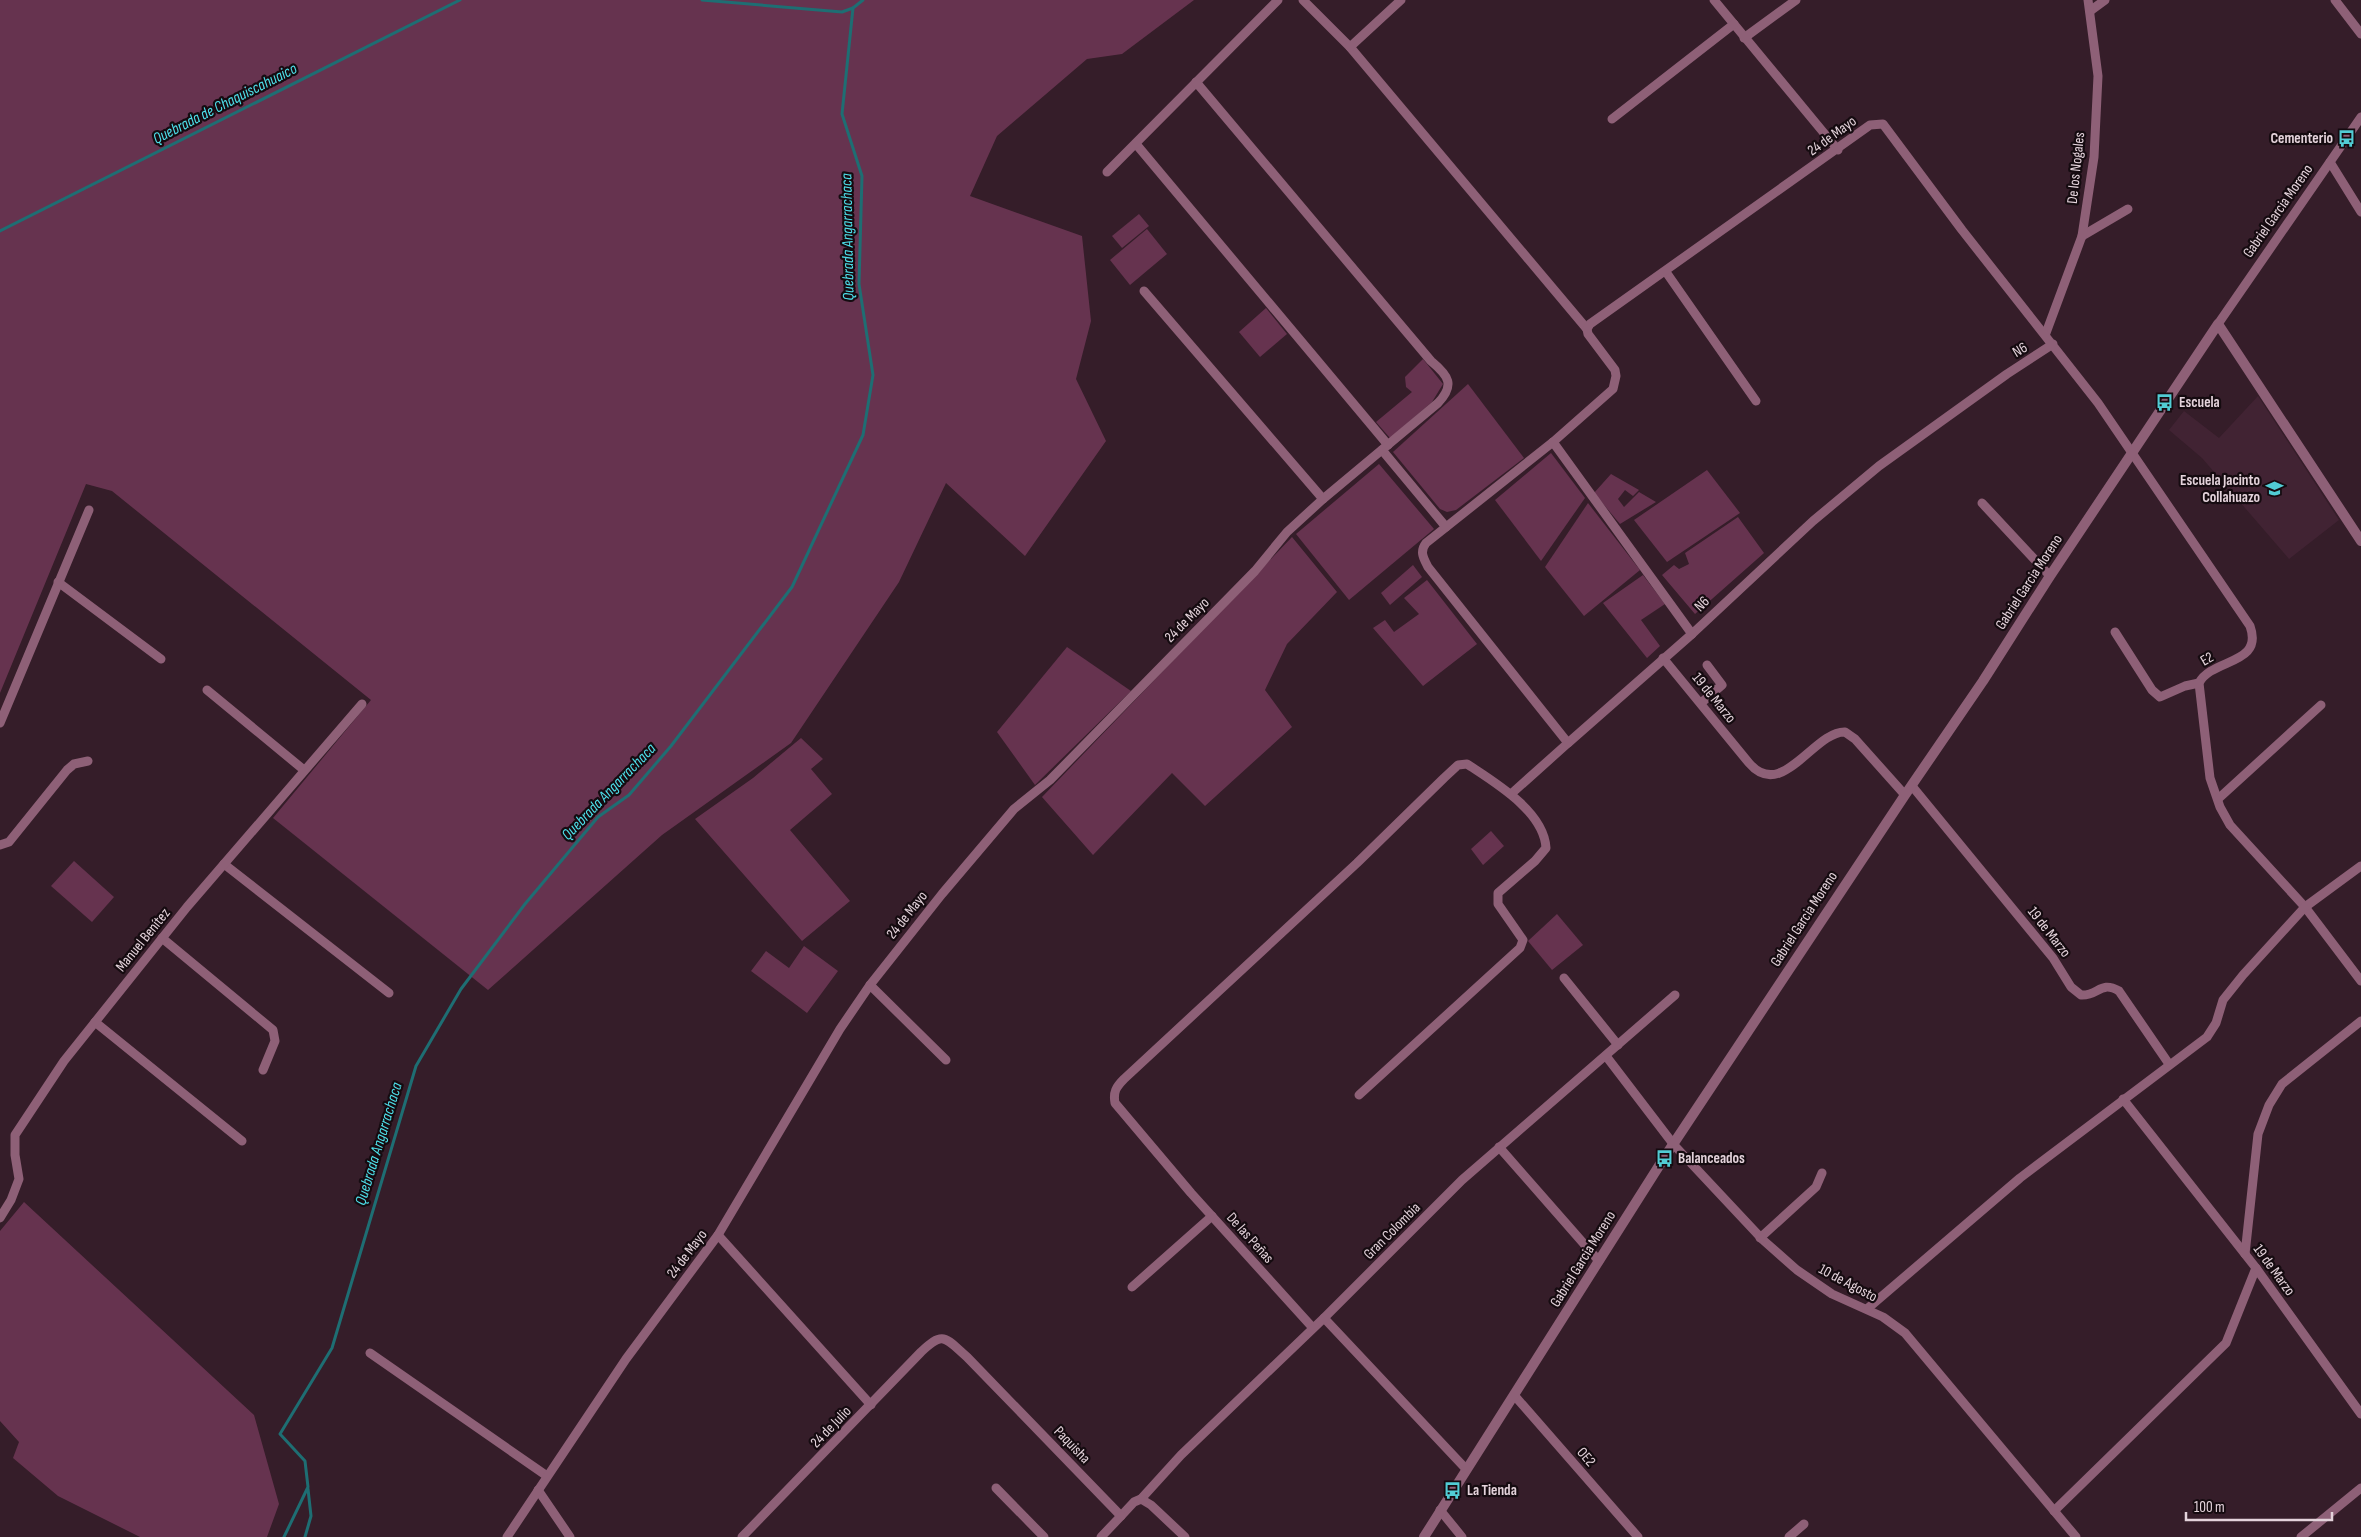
<svg xmlns="http://www.w3.org/2000/svg" width="2361" height="1537" font-family="'Sofia Sans Condensed',sans-serif">
	<style>
		.built { fill: #412333 }
		.green { fill: #66334f }
		.lines { fill: none; stroke-linecap: round; stroke-linejoin: round }
		.stream { stroke: #1e6e73; stroke-width: 3 }
		.minor { stroke: #8e6077; stroke-width: 9 }
		.tertiary { stroke: #8e6077; stroke-width: 10 }
		.labels { text-anchor: middle; dominant-baseline: central; stroke-width: 4.5; stroke-linejoin: round; paint-order: stroke }
		.street-label { font-size: 15px; fill: #e4d3db; stroke: #150b10 }
		.poi-label { font-size: 15px; font-weight: bold; fill: #e4d3db; stroke: #150b10; text-anchor: start }
		.water-label { font-size: 16px; font-style: italic; fill: #4ee1eb; stroke: #150b10 }
	</style>
	<rect width="100%" height="100%" fill="#351d29"/>
	<polygon class="built" points="2258,396 2339,520 2289,559 2202,458 2169,430 2184,411 2219,438"/>
	<g class="green">
		<polygon points="0,0 1194,0 1122,54 1087,59 997,136 970,196 1082,236 1091,321 1076,379 1106,441 1025,556 946,483 899,582 791,743 662,835 488,990 273,818 371,700 112,491 86,484 0,693"/>
		<polygon points="1139,214 1149,226 1122,248 1112,236"/>
		<polygon points="1147,229 1167,254 1130,285 1110,260"/>
		<polygon points="1266,308 1287,334 1260,357 1239,332"/>
		<polygon points="1423,359 1443,384 1432,402 1390,438 1376,422 1412,392 1406,387 1405,377"/>
		<polygon points="1468,384 1524,458 1456,510 1447,512 1440,509 1393,452"/>
		<polygon points="1551,453 1585,498 1541,561 1495,500"/>
		<polygon points="1379,464 1434,529 1349,600 1296,534"/>
		<polygon points="1707,470 1740,513 1667,562 1634,520"/>
		<polygon points="1611,474 1639,490 1633,496 1625,490 1618,499 1624,507 1639,492 1656,502 1620,524 1594,493"/>
		<polygon points="1588,503 1640,570 1584,616 1545,567"/>
		<polygon points="1738,517 1764,553 1695,614 1662,575 1674,565 1679,569 1689,564 1685,553"/>
		<polygon points="1292,537 1337,592 1287,644 1265,690 1292,727 1205,806 1172,773 1093,855 1042,797"/>
		<polygon points="1413,565 1422,577 1390,605 1381,593"/>
		<polygon points="1643,575 1665,604 1641,620 1660,646 1647,658 1603,603"/>
		<polygon points="1427,580 1477,644 1423,686 1373,628 1385,620 1394,632 1419,614 1404,598"/>
		<polygon points="1067,647 1131,691 1035,785 997,732"/>
		<polygon points="801,738 823,759 811,769 832,794 790,830 850,901 802,941 695,819 753,778"/>
		<polygon points="1491,831 1504,846 1483,865 1471,849"/>
		<polygon points="74,861 114,897 92,922 51,886"/>
		<polygon points="1557,914 1583,945 1552,970 1528,941"/>
		<polygon points="804,946 838,971 807,1013 751,971 766,951 789,968"/>
		<polygon points="24,1202 254,1415 279,1504 267,1537 140,1537 58,1496 13,1458 19,1442 0,1421 0,1231"/>
	</g>
	<g class="lines">
		<g class="stream">
			<polyline points="702,0 842,12 853,8 863,0"/>
			<polyline points="0,231 460,0"/>
			<polyline points="284,1537 308,1487 305,1461 280,1434 332,1348 416,1066 461,989 525,904 598,817 629,795 671,746 792,587 863,435 873,375 859,284 862,176 842,114 853,8"/>
			<polyline points="305,1537 311,1516 308,1489"/>
		</g>
		<g class="minor">
			<polyline points="1303,0 1350,47 1587,329"/>
			<polyline points="1714,0 1838,150"/>
			<polyline points="2335,0 2361,34"/>
			<polyline points="2090,11 2105,0"/>
			<polyline points="1744,38 1796,0"/>
			<polyline points="1350,47 1401,0"/>
			<polyline points="1612,119 1734,24"/>
			<polyline points="1136,144 1388,445"/>
			<polyline points="2330,162 2361,212"/>
			<polyline points="1107,172 1278,0"/>
			<polyline points="2082,236 2128,209"/>
			<polyline points="1666,272 1756,401"/>
			<polyline points="1144,291 1323,499"/>
			<polyline points="2218,324 2361,117"/>
			<polyline points="2046,333 2082,236 2094,157 2098,76 2088,0"/>
			<path d="M 2053,344 L 2007,374 L 1879,466 L 1813,521 L 1692,634 L 1568,743 L 1428,567 C 1424,559 1419,552 1426,543 L 1553,442 L 1613,389 L 1616,376 L 1615,370 L 1588,334 L 1587,329 L 1590,324 L 1870,125 L 1883,124 L 1962,230 L 2098,403 L 2250,626 C 2264,665 2212,658 2199,683 L 2210,778 L 2220,807 L 2230,825 L 2305,907 L 2361,981"/>
			<polyline points="1553,442 1692,634"/>
			<polyline points="1382,450 1446,527"/>
			<polyline points="1982,503 2050,576"/>
			<polyline points="58,582 161,659"/>
			<polyline points="2115,632 2152,690 2160,697 2185,686 2199,683"/>
			<path d="M 1663,658 L 1749,763 C 1782,802 1814,731 1845,732 L 1855,739 L 1905,795"/>
			<polyline points="207,690 304,770"/>
			<polyline points="1701,703 1722,685 1707,665"/>
			<polyline points="0,723 89,510"/>
			<path d="M 1912,786 L 2053,958 L 2071,987 L 2081,995 C 2099,996 2100,980 2119,991 L 2169,1064"/>
			<polyline points="1511,794 1568,743"/>
			<polyline points="2218,799 2321,705"/>
			<polyline points="0,845 9,842 67,770 74,764 88,761"/>
			<polyline points="224,864 389,993"/>
			<polyline points="162,938 273,1030 275,1041 263,1070"/>
			<polyline points="1564,978 1618,1045"/>
			<polyline points="870,985 946,1060"/>
			<polyline points="95,1022 242,1141"/>
			<polyline points="1606,1056 1674,1145 1763,1240 1797,1270 1832,1294 1883,1317 1905,1333 2076,1537"/>
			<polyline points="2123,1099 2256,1268 2361,1414"/>
			<polyline points="1499,1147 1599,1261"/>
			<polyline points="0,1218 11,1200 19,1179 15,1155 15,1135 64,1061 187,907 362,704"/>
			<polyline points="718,1235 871,1405"/>
			<polyline points="1760,1238 1816,1187 1822,1173"/>
			<polyline points="2245,1254 2258,1134 2269,1105 2282,1084 2361,1021"/>
			<polyline points="1132,1287 1212,1216"/>
			<polyline points="1867,1309 2020,1178 2207,1037 2216,1023 2223,1000 2243,975 2305,907 2361,866"/>
			<polyline points="1324,1318 1466,1469"/>
			<path d="M 1313,1328 L 1191,1193 L 1115,1103 C 1113,1092 1116,1087 1124,1079 L 1357,863 L 1444,778 L 1458,765 L 1467,764 C 1494,782 1544,811 1546,848 L 1535,861 L 1498,893 L 1498,904 L 1523,940 L 1520,948 L 1359,1095"/>
			<polyline points="370,1353 547,1476"/>
			<polyline points="1514,1395 1638,1537"/>
			<polyline points="996,1488 1044,1537"/>
			<polyline points="538,1490 570,1537"/>
			<polyline points="1141,1499 1181,1455 1324,1318 1462,1180 1675,995"/>
			<polyline points="1440,1510 1462,1537"/>
			<polyline points="2054,1511 2226,1343 2256,1268"/>
			<path d="M 507,1537 L 626,1359 L 718,1235 L 840,1029 L 870,985 L 942,894 L 1014,809 L 1050,780 L 1255,571 L 1287,532 L 1323,499 L 1438,403 C 1455,385 1449,376 1431,361 L 1196,82"/>
			<path d="M 742,1537 L 921,1352 C 944,1330 945,1338 967,1357 L 1121,1516 L 1134,1502 L 1141,1499 L 1151,1505 L 1185,1537"/>
			<polyline points="1101,1537 1121,1516"/>
			<polyline points="1789,1537 1804,1524"/>
			<polyline points="2301,1537 2361,1488"/>
		</g>
		<polyline class="tertiary" points="1424,1537 1664,1158 1905,795 1983,681 2050,576 2218,324 2361,541"/>
	</g>
	<defs>
		<symbol id="bus-bare" viewBox="-9 -9 18 18"><path d="M-5-6H5V4H4V6H2V4H-2V6H-4V4H-5ZM-3.5-4V0h7V-4ZM-3.5 1.2v1.5H-2V1.2ZM2 1.2v1.5H3.5V1.2Z" fill="#51ccd4" stroke="#150b10" stroke-width="2.5" paint-order="stroke"/></symbol>
		<symbol id="school-bare" viewBox="-9 -9 18 18"><path d="M0-5L7-2L0 1L-7-2ZM-4 1L0 2.5L4 1V4Q0 6-4 4Z" fill="#51ccd4" stroke="#150b10" stroke-width="2.5" paint-order="stroke"/></symbol>
	</defs>
	<g fill-rule="evenodd">
		<use href="#bus-bare" x="2334" y="126" width="25" height="25"/>
		<use href="#bus-bare" x="2152" y="390" width="25" height="25"/>
		<use href="#school-bare" x="2262" y="476" width="25" height="25"/>
		<use href="#bus-bare" x="1652" y="1146" width="25" height="25"/>
		<use href="#bus-bare" x="1440" y="1478" width="25" height="25"/>
	</g>
	<g class="labels">
		<g class="street-label">
			<text transform="translate(1832 136) rotate(-36)">24 de Mayo</text>
			<text transform="translate(2076 168) rotate(-84)">De los Nogales</text>
			<text transform="translate(2278 211) rotate(-55)">Gabriel Garcia Moreno</text>
			<text transform="translate(2020 350) rotate(-31)">N6</text>
			<text transform="translate(2029 582) rotate(-57)">Gabriel Garcia Moreno</text>
			<text transform="translate(1702 604) rotate(-45)">N6</text>
			<text transform="translate(1187 620) rotate(-45)">24 de Mayo</text>
			<text transform="translate(2207 659) rotate(-30)">E2</text>
			<text transform="translate(1714 698) rotate(51)">19 de Marzo</text>
			<text transform="translate(907 915) rotate(-52)">24 de Mayo</text>
			<text transform="translate(1804 919) rotate(-57)">Gabriel Garcia Moreno</text>
			<text transform="translate(2049 932) rotate(52)">19 de Marzo</text>
			<text transform="translate(143 940) rotate(-51)">Manuel Benítez</text>
			<text transform="translate(1392 1231) rotate(-45)">Gran Colombia</text>
			<text transform="translate(1250 1238) rotate(48)">De las Peñas</text>
			<text transform="translate(687 1254) rotate(-53)">24 de Mayo</text>
			<text transform="translate(1583 1259) rotate(-58)">Gabriel Garcia Moreno</text>
			<text transform="translate(2274 1270) rotate(54)">19 de Marzo</text>
			<text transform="translate(1848 1283) rotate(28)">10 de Agosto</text>
			<text transform="translate(831 1427) rotate(-46)">24 de Julio</text>
			<text transform="translate(1072 1445) rotate(46)">Paquisha</text>
			<text transform="translate(1586 1457) rotate(49)">OE2</text>
		</g>
		<g class="poi-label">
			<text x="2333" y="138" text-anchor="end">Cementerio</text>
			<text x="2179" y="402">Escuela</text>
			<text x="2260" y="480" text-anchor="end">Escuela Jacinto<tspan x="2260" dy="17">Collahuazo</tspan></text>
			<text x="1678" y="1158">Balanceados</text>
			<text x="1467" y="1490">La Tienda</text>
		</g>
		<g class="water-label">
			<text transform="translate(225 104) rotate(-27)">Quebrada de Chaquiscahuaico</text>
			<text transform="translate(848 237) rotate(-91)">Quebrada Angarrachaca</text>
			<text transform="translate(609 792) rotate(-46)">Quebrada Angarrachaca</text>
			<text transform="translate(379 1144) rotate(-73)">Quebrada Angarrachaca</text>
		</g>
	</g>
	<path d="M2186 1512v8h146v-8" fill="none" stroke="#e4d3db" stroke-width="2.5"/>
	<text x="2194" y="1512" font-size="15" fill="#e4d3db" stroke="#150b10" stroke-width="4" paint-order="stroke">100 m</text>
</svg>
